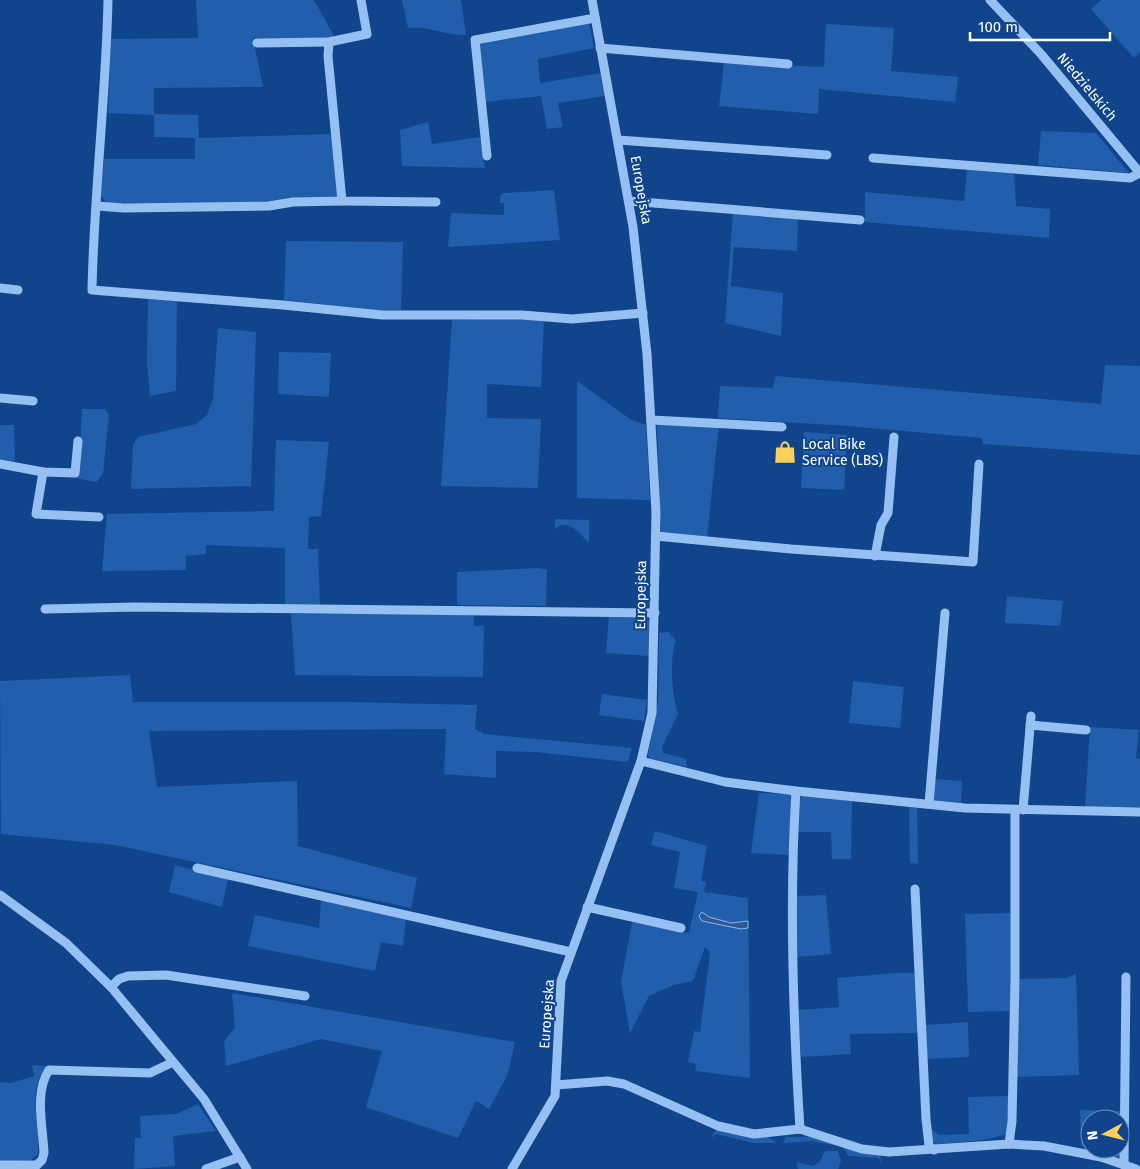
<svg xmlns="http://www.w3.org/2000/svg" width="1140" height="1169" font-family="'Fira Sans',sans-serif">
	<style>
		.green { fill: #215eac }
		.water { fill: #31598e; stroke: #88baf6 }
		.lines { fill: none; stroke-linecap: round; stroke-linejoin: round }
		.minor { stroke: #96bff2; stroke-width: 9 }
		.labels { text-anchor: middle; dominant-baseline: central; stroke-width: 4; stroke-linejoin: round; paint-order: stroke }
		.street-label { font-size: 14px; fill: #fff; stroke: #10458c }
		.poi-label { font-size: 14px; fill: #fff; stroke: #10458c; text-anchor: start }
	</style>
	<rect width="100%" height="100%" fill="#10458c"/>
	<g class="green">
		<polygon points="196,0 314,0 335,38 253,38 263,87 154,88 154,114 198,115 199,138 332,134 338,196 290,199 272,203 106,203 101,195 104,159 195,159 195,138 154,137 154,115 108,113 111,39 198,38"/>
		<path d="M 402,0 L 461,0 L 466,35 C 444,36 429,25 408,28 Z"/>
		<polygon points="1101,0 1140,0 1140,52 1134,58 1091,9"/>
		<polygon points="589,23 594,48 538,59 540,83 601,73 605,96 558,103 563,127 547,129 541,96 484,102 479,46 482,43"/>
		<polygon points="826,24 894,28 891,71 958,77 955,102 819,89 818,114 719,106 724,63 824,67"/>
		<polygon points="428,122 432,144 480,137 485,168 402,166 400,130"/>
		<polygon points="1041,131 1096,133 1129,173 1038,165"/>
		<polygon points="967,169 1014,172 1016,206 1050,209 1049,238 865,222 865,192 964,201"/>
		<polygon points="554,190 560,240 448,247 451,213 504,215 504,203 500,203 500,195 504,193"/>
		<polygon points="733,211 798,219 797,251 734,247 731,286 783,293 781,336 725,323"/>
		<polygon points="286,241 403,242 401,310 374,310 284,300"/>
		<polygon points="148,297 177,300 176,391 150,396 147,364"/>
		<polygon points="522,318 544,319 541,387 487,384 487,418 541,419 538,488 441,486 452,320"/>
		<polygon points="218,328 256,332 251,486 131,489 133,445 138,437 196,424 207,415 213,399"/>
		<polygon points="279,352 331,353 329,397 278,394"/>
		<polygon points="1105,365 1140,366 1140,455 983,444 982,438 848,426 718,418 720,386 773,388 776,376 1101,404"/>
		<polygon points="577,381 630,419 646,425 650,500 577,498"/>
		<polygon points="82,409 105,409 109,415 103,474 96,482 75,478 78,475 79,468"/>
		<polygon points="657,424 719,425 707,538 661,533"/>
		<polygon points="0,425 14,425 15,462 0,459"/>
		<polygon points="804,432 847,435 844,490 801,488"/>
		<polygon points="276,440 329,442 321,516 309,517 308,549 318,549 320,605 285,604 285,548 206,545 206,554 186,556 186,570 102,571 107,514 274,511"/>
		<path d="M 555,519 L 589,520 L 589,543 C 580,534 568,517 555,529 Z"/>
		<polygon points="539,568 547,570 546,606 457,605 457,572"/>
		<polygon points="1007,596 1063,601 1060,626 1005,623"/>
		<polygon points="474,613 474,626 484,626 483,677 295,675 291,614"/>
		<polygon points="609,616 645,616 649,622 649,656 606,653"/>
		<path d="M 669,632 L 676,641 C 669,659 672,695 678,714 L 662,747 L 663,753 L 686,759 L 687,767 L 649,758 L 648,755 L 658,700 L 659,633 Z"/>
		<polygon points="130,675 133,702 350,702 477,705 475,729 484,734 632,748 628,762 535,752 496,751 496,778 444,774 446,729 149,731 157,787 297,781 298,846 417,878 411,908 115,845 1,834 0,681"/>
		<polygon points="853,681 904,687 900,728 849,723"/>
		<polygon points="602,694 647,700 644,721 599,715"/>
		<polygon points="1090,727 1139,730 1136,758 1140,759 1140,807 1085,807"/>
		<polygon points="935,779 962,781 961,803 933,800"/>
		<polygon points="759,793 791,794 790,855 751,853"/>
		<polygon points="803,796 852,801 851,859 832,859 831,832 797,832 799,801"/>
		<polygon points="909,807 917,808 918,864 910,863"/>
		<polygon points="655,831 707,846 701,881 706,882 704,892 748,898 750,1078 695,1071 696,1064 688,1062 694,1031 700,1032 710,952 705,947 693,981 674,985 649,996 630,1033 621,982 632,922 689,933 698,892 674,888 680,852 651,845"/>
		<polygon points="175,865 228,879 222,907 169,892"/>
		<polygon points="826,895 831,954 797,957 796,896"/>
		<polygon points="321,899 406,917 403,946 381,942 375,971 248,946 255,915 319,928"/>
		<polygon points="1011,913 1011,1011 968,1012 965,914"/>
		<polygon points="895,973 915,973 918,1033 850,1034 851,1054 801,1057 798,1010 839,1007 837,978"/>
		<polygon points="1076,974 1079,1075 1017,1077 1018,979 1065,978"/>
		<polygon points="232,993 515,1042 508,1074 489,1109 476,1101 458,1138 366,1107 382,1051 321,1039 226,1066 224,1041 235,1028"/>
		<polygon points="968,1022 969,1057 927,1059 926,1025"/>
		<path d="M 32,1065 L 47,1066 C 26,1089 41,1126 38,1154 L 31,1160 L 0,1162 L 0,1082 L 11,1083 L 34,1076 Z"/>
		<path d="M 1009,1096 L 1006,1134 C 983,1142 960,1142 937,1144 L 932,1141 L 930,1128 L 939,1135 L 969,1134 L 968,1097 Z"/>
		<polygon points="198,1104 216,1131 173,1136 175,1166 134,1169 135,1138 141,1138 140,1116 176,1114"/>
		<polygon points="1080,1110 1122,1111 1120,1158 1092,1149 1120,1149 1120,1119 1090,1119 1090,1148 1081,1146"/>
		<polygon points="718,1130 767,1136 777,1143 754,1143 716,1134 712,1138 713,1133"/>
		<polygon points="786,1137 810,1137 880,1155 882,1167 879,1158 848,1156 843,1147 812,1141 783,1143"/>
		<polygon points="825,1151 838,1151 841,1161 838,1169 798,1169 796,1162 813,1166 820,1161"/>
	</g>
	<polygon class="water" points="702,912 709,917 731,923 748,921 748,928 741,929 702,921 699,916"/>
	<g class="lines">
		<g class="minor">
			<path d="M 108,0 C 106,97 94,193 92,290 L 283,305 L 382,315 L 522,315 L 572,319 L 643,313"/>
			<polyline points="361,0 367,34 329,42 328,56 342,201 436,202"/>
			<polyline points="990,0 1041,54 1140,173"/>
			<polyline points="257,43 329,42"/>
			<polyline points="600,48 788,64"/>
			<polyline points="618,140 827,155"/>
			<polyline points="487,156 475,40 595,18"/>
			<polyline points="873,158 1130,178 1140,173"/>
			<polyline points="629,201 860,220"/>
			<polyline points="97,206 124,208 269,206 293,202 342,201"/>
			<polyline points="0,288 18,290"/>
			<polyline points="0,398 33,401"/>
			<polyline points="652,420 782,427"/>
			<polyline points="0,464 43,472 75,473 78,441"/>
			<polyline points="43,472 36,514 99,517"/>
			<polyline points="656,536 791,549 973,562 979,464"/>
			<polyline points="875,556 881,525 888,513 894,437"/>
			<polyline points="45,609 136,607 655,613"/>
			<polyline points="1030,725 1086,730"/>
			<polyline points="641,761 725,782 796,791 965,808 1140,812"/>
			<path d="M 796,791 C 789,901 793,1019 800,1129"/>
			<polyline points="929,804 945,613"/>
			<polyline points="1023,810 1031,716"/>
			<polyline points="197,868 571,952"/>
			<polyline points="915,889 926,1119 929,1146 934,1150"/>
			<polyline points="0,895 66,943 111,987 204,1099 247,1169"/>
			<polyline points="587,907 681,928"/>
			<polyline points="111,987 119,979 128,976 166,975 305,996"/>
			<polyline points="556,1085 607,1081 624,1084 718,1126 754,1134 800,1129 862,1149 889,1152 1009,1144 1044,1146 1101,1157 1136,1169"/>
			<polyline points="1009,1144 1012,1121 1015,980 1015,810"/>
			<path d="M 0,1165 L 37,1165 L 42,1160 L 44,1153 C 43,1128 34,1092 49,1070 L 150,1073 L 173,1062"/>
			<polyline points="1124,1165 1126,977"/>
			<polyline points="206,1169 240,1157"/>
			<polyline points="512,1169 555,1096 561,981 641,761 652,713 656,512 647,354 633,227 592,0"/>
		</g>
	</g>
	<defs>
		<symbol id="shop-bare" viewBox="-9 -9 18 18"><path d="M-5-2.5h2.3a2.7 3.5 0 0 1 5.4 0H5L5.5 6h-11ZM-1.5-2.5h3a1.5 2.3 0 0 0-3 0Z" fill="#ffd058" stroke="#10458c" stroke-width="2.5" paint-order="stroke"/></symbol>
	</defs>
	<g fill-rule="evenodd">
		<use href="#shop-bare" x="769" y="436" width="32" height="32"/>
	</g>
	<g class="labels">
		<g class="street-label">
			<text transform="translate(1087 87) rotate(50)">Niedzielskich</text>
			<text transform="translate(641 190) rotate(80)">Europejska</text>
			<text transform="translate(641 595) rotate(-89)">Europejska</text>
			<text transform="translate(547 1014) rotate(-86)">Europejska</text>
		</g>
		<g class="poi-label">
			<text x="802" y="444">Local Bike<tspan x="802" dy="16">Service (LBS)</tspan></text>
		</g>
	</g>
	<g transform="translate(1105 1134) rotate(263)"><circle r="24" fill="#10458c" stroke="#708fba"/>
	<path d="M0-4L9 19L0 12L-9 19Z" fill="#ffd058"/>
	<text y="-8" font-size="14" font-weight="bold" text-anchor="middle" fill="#ffffff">N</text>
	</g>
	<path d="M970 32v8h140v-8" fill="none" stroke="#ffffff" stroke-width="2.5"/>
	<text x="978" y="32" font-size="15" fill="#ffffff" stroke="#10458c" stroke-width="4" paint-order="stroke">100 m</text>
</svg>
